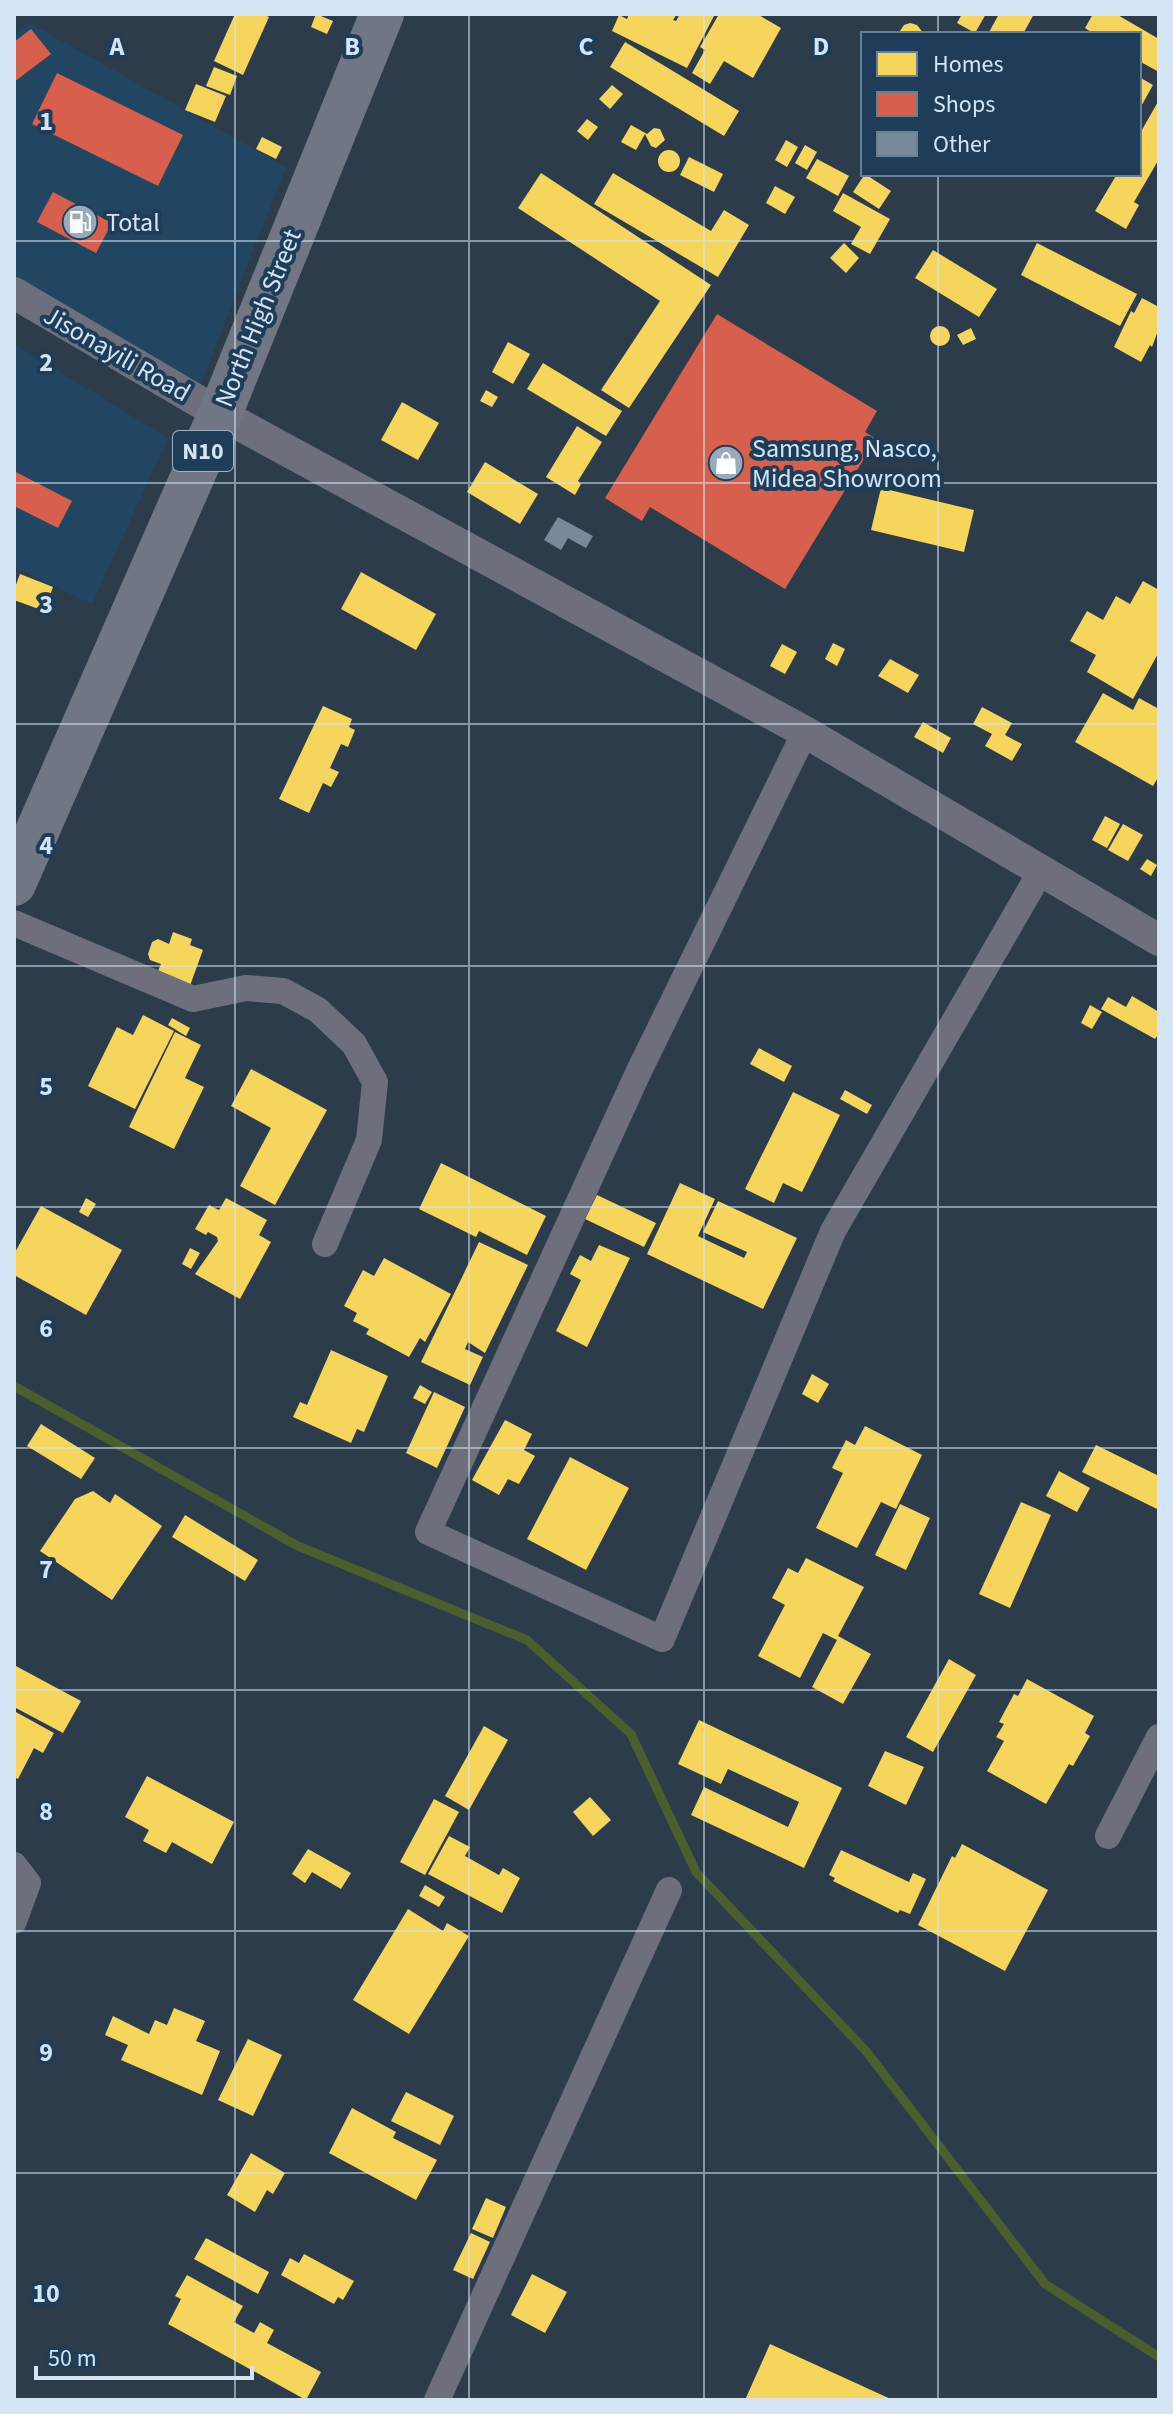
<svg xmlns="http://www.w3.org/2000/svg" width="1173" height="2414" font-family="'Source Sans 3',sans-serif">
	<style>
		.built { fill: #224562 }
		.homes { fill: #f6d55c }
		.shops { fill: #d6604d }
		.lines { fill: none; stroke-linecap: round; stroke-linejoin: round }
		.stream { stroke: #4b5f2e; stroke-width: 9 }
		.building { fill: #788999 }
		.minor { stroke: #6d6f7d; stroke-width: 26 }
		.tertiary { stroke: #6d6f7d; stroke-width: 32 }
		.trunk { stroke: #707684; stroke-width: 44 }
		.grid { fill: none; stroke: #d3e5f5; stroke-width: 2; stroke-opacity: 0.55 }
		.labels { text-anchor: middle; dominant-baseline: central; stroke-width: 8; stroke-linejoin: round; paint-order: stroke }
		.shield { fill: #1f3d58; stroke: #9db3c6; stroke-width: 2 }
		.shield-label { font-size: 24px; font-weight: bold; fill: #d3e5f5 }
		.poi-label { font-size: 26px; fill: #d3e5f5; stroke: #1f3d58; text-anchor: start }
		.street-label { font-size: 26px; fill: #d3e5f5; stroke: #1f3d58 }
		.grid-label { font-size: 26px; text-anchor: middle; font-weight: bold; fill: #d3e5f5; stroke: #1f3d58; stroke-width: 8; stroke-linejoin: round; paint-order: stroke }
	</style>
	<rect width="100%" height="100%" fill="#2c3c4b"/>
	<g class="built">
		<polygon points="28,22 286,167 197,394 14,283 14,35"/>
		<polygon points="14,344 168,438 92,604 14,567"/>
	</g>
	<g class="homes">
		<polygon points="235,14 262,14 269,17 243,75 214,61"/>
		<polygon points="316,14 333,21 327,34 311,27"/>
		<polygon points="629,14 677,14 673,20 676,21 680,14 715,14 687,68 612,31 619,15 627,19"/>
		<polygon points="719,14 757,14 781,28 753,78 724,61 710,84 692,73 705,50 700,47"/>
		<polygon points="962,14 986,14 975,33 957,23"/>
		<polygon points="999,14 1034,14 1023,34 988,34"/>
		<polygon points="1093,14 1116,14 1159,39 1159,72 1139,61 1139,34 1094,34 1085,28"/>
		<polygon points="910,23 917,25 924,34 898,34 904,25"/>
		<polygon points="625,42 739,111 724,136 610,67"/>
		<polygon points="214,67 237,76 230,95 206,86"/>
		<polygon points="1139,77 1153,85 1139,110"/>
		<polygon points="196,84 226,96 215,122 185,110"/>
		<polygon points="612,85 623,94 610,109 599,99"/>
		<polygon points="1159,100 1159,159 1134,202 1139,205 1126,229 1095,211 1117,174 1139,174 1139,135"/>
		<polygon points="587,119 598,127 588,140 577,131"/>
		<polygon points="631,125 647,134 654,128 660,129 665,140 656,148 651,146 645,134 636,150 621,142"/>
		<polygon points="262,137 282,147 276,159 256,149"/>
		<polygon points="786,140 798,147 787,167 775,160"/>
		<polygon points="805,145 817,152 807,170 795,163"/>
		<circle cx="669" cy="161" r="11"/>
		<polygon points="689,157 723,174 714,192 680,175"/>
		<polygon points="817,159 849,176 838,196 806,178"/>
		<polygon points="541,173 711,285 629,408 601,390 660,301 518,208"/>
		<polygon points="613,173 711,231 724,210 749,225 718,277 594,204"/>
		<polygon points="865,174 891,191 879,209 853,192"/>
		<polygon points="775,186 795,197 785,214 766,203"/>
		<polygon points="843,193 890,219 870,254 851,244 861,227 833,211"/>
		<polygon points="844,243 859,258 846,273 830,258"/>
		<polygon points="1037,243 1137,294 1120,326 1021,275"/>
		<polygon points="933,250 997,289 979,317 915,278"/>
		<polygon points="1142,298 1159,307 1159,328 1152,347 1150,345 1141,362 1114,347 1131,311 1134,313"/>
		<circle cx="940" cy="336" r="10"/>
		<polygon points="971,328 976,339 963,345 957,335"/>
		<polygon points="508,342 530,354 513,384 492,372"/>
		<polygon points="543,363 622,411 606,436 527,389"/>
		<polygon points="486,390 498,397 492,407 480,401"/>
		<polygon points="402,402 439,423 418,460 381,440"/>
		<polygon points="577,426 602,442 578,481 581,484 575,495 546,477"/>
		<polygon points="485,462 538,494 520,524 467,492"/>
		<polygon points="881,488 974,510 964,552 871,530"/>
		<polygon points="361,572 436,614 416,650 341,609"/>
		<polygon points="20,574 53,587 44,611 14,600 14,590"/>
		<polygon points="1143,581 1159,590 1159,652 1133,699 1087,672 1096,655 1070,641 1087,611 1103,620 1116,596 1130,604"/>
		<polygon points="833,643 845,649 837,666 825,659"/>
		<polygon points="782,644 797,652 785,674 770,666"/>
		<polygon points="890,659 919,675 908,693 878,676"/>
		<polygon points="1103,693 1133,710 1139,698 1159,709 1159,776 1153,786 1075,742"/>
		<polygon points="323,706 352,719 349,727 355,730 348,747 341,744 330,768 339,772 331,787 323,783 309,813 279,799"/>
		<polygon points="982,707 1012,723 1005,735 1022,744 1012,761 985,746 992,734 973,724"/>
		<polygon points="923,722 951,738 943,753 914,737"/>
		<polygon points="1105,816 1120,824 1107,848 1092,840"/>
		<polygon points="1123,824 1143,835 1128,861 1108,850"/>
		<polygon points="1147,859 1157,865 1151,876 1140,869"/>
		<polygon points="173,932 192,939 190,945 203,950 188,991 155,978 161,964 150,960 148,954 152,942 158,939 169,944"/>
		<polygon points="1132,996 1159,1012 1159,1033 1155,1039 1101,1009 1108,997 1126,1007"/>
		<polygon points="1090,1005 1102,1012 1092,1029 1081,1023"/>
		<polygon points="143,1015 174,1031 135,1109 88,1086 117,1027 133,1035"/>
		<polygon points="172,1018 190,1028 186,1036 168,1025"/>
		<polygon points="175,1032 201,1045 185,1078 204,1087 174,1149 129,1127"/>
		<polygon points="759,1048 792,1066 784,1082 750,1064"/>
		<polygon points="251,1069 327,1110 275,1205 240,1186 271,1128 231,1106"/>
		<polygon points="845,1090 872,1105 867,1114 840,1099"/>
		<polygon points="793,1092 840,1115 802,1192 783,1183 774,1203 745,1189"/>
		<polygon points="441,1163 546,1216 527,1255 479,1231 476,1237 419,1209"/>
		<polygon points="680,1183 715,1199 698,1236 744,1258 747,1252 703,1232 718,1201 797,1238 763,1309 647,1254"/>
		<polygon points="597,1195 656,1223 644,1247 585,1219"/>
		<polygon points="86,1198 96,1204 88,1217 79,1212"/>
		<polygon points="226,1198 267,1220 259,1235 271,1242 240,1299 195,1274 218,1241 217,1237 208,1232 206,1235 195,1229 209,1205 219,1210"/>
		<polygon points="41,1206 122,1250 86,1315 14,1275 14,1254"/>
		<polygon points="479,1242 528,1265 485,1353 468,1342 465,1349 483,1357 470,1385 421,1362"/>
		<polygon points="599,1245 630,1258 587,1347 556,1331 581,1280 570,1274 580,1255 591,1261"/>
		<polygon points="190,1248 200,1253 191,1269 182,1264"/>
		<polygon points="384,1258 451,1294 425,1342 420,1338 409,1357 366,1334 369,1329 353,1321 357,1313 344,1306 363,1270 374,1276"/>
		<polygon points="331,1350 388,1376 364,1432 357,1429 351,1443 293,1417 300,1402 307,1405"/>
		<polygon points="812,1374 829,1384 818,1403 802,1394"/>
		<polygon points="420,1385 432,1392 425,1404 413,1398"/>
		<polygon points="434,1392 465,1407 437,1468 406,1453"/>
		<polygon points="505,1420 532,1434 524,1450 535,1456 519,1484 508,1479 499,1495 472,1480"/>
		<polygon points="41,1424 95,1458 81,1479 27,1446"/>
		<polygon points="865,1426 922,1455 896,1509 881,1502 857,1548 816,1528 843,1473 832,1468 846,1440 855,1445"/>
		<polygon points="1096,1445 1159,1476 1159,1510 1082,1472"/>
		<polygon points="570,1457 629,1488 586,1570 527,1539"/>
		<polygon points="1059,1471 1090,1488 1077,1512 1046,1496"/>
		<polygon points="93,1491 110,1503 115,1494 162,1526 112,1600 40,1551 75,1499"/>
		<polygon points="1021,1502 1051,1515 1010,1608 979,1594"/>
		<polygon points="900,1504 930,1518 906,1570 875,1555"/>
		<polygon points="185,1515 258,1560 245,1581 172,1537"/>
		<polygon points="806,1558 864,1587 838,1636 871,1654 843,1704 812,1687 837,1640 823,1633 800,1678 758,1656 785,1605 772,1598 788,1568 798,1573"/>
		<polygon points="949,1659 976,1675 933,1752 906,1737"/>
		<polygon points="14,1665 81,1701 63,1733 14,1707"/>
		<polygon points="1027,1679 1094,1716 1085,1733 1090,1736 1073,1766 1069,1764 1046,1804 987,1771 1004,1741 996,1737 1004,1724 999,1722 1014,1694 1018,1696"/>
		<polygon points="14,1711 54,1733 43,1753 34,1748 18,1779 14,1777"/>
		<polygon points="699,1720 842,1788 804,1868 691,1815 704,1787 788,1827 799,1802 728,1769 721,1784 678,1764"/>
		<polygon points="484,1726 508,1740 469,1810 445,1796"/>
		<polygon points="885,1751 924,1767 906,1805 868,1786"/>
		<polygon points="147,1776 234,1822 212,1864 172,1842 166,1853 143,1841 149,1830 125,1817"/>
		<polygon points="590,1797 611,1820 593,1836 573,1812"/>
		<polygon points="434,1799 459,1812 425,1875 400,1862"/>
		<polygon points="449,1836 470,1847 465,1856 499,1875 503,1868 520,1878 502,1913 428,1874"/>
		<polygon points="962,1844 1048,1890 1005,1971 918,1925 952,1856 955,1858"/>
		<polygon points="308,1849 351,1873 341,1889 312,1872 305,1883 292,1874"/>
		<polygon points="841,1850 909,1882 913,1873 926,1879 910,1914 900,1910 898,1913 833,1881 835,1878 829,1875"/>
		<polygon points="425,1885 445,1897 439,1907 419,1896"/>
		<polygon points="408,1909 443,1931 447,1923 469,1936 409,2034 353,2000"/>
		<polygon points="174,2008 205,2021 196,2041 220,2051 202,2095 121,2060 128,2045 105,2035 113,2016 149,2034 155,2020 167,2025"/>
		<polygon points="248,2039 282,2055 253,2116 218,2100"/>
		<polygon points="406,2092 454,2116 440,2145 391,2121"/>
		<polygon points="352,2108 396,2132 393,2138 437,2160 416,2200 329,2153"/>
		<polygon points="251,2153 285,2173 273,2194 267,2190 255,2212 227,2195"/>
		<polygon points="486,2198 506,2207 493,2238 472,2229"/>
		<polygon points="471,2233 490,2242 473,2279 453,2270"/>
		<polygon points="206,2238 269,2272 258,2294 194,2259"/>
		<polygon points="304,2254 354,2281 343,2300 338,2297 334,2304 281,2275 290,2258 299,2263"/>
		<polygon points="532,2274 567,2292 545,2333 511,2315"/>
		<polygon points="187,2275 243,2306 234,2322 254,2333 260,2322 274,2330 267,2343 321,2372 306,2400 168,2324 181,2299 175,2296"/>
		<polygon points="770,2344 893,2400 745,2400"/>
	</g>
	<g class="shops">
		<polygon points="31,29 51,54 14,82 14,42"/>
		<polygon points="57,73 183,135 158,186 32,124"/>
		<polygon points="53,192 112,223 96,253 37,222"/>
		<polygon points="717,314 877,411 865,432 876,439 785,589 650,507 642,521 605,498"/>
		<polygon points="14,471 72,501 58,528 14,506"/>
	</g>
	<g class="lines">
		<polyline class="stream" points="14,1386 298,1546 527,1640 631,1734 696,1872 866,2051 1045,2284 1159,2357"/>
	</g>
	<polygon class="building" points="558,517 593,536 586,548 568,538 561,550 544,540"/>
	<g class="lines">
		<g class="minor">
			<polyline points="805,732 638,1073 428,1532 662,1639 833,1231 1041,871"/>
			<polyline points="14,923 193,999 246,988 283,991 318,1010 354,1044 375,1082 369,1140 325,1244"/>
			<polyline points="1108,1836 1159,1737"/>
			<polyline points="14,1865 28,1883 14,1921"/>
			<polyline points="437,2400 669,1890"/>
		</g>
		<polyline class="tertiary" points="14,293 220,414 805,732 1159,940"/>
		<polyline class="trunk" points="14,884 220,414 382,14"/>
	</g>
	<path class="grid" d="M 235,14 L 235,2400M 469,14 L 469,2400M 704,14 L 704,2400M 938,14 L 938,34M 938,174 L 938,2400M 14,241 L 1159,241M 14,483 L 1159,483M 14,724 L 1159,724M 14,966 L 1159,966M 14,1207 L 1159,1207M 14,1448 L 1159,1448M 14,1690 L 1159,1690M 14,1931 L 1159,1931M 14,2173 L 1159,2173"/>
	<defs>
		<symbol id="fuel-disc" viewBox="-11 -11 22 22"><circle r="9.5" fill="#99aaba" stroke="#1f3d58"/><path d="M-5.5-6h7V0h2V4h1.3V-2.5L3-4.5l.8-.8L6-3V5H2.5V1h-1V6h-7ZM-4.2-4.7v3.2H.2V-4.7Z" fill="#fff"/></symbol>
		<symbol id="shop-disc" viewBox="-11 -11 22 22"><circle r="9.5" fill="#99aaba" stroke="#1f3d58"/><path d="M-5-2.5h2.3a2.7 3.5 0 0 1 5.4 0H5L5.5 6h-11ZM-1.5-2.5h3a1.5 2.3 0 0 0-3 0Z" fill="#fff"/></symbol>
	</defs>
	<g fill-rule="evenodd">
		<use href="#fuel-disc" x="60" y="202" width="40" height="40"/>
		<use href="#shop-disc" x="706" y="443" width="40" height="40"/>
	</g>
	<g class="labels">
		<rect class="shield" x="173" y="431" width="60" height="40" rx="6"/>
		<g class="shield-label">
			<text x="203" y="451">N10</text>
		</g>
		<g class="poi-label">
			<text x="106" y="222">Total</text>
			<text x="752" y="448">Samsung, Nasco,<tspan x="752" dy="30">Midea Showroom</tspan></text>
		</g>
		<g class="street-label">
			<text transform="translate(258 318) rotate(-68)">North High Street</text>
			<text transform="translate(117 354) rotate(30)">Jisonayili Road</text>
		</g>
	</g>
	<g class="grid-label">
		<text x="117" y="55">A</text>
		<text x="352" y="55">B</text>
		<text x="586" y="55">C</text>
		<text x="821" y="55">D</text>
		<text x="46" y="130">1</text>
		<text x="46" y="371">2</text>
		<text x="46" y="613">3</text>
		<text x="46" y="854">4</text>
		<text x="46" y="1095">5</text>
		<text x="46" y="1337">6</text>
		<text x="46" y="1578">7</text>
		<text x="46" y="1820">8</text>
		<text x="46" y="2061">9</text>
		<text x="46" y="2302">10</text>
	</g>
	<rect width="1173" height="2414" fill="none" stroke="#d3e5f5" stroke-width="32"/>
	<rect x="861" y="32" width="280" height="144" fill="#1f3d58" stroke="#678097" stroke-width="2"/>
	<rect x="877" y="52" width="40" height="24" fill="#f6d55c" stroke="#678097" stroke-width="2"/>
	<text x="933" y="72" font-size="24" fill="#d3e5f5">Homes</text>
	<rect x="877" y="92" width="40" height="24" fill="#d6604d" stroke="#678097" stroke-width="2"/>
	<text x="933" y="112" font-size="24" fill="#d3e5f5">Shops</text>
	<rect x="877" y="132" width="40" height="24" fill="#788999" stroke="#678097" stroke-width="2"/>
	<text x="933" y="152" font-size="24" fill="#d3e5f5">Other</text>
	<path d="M36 2366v12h216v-12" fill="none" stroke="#d3e5f5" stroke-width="4"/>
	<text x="48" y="2366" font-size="24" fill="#d3e5f5" stroke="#1f3d58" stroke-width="6" paint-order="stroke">50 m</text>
</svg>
